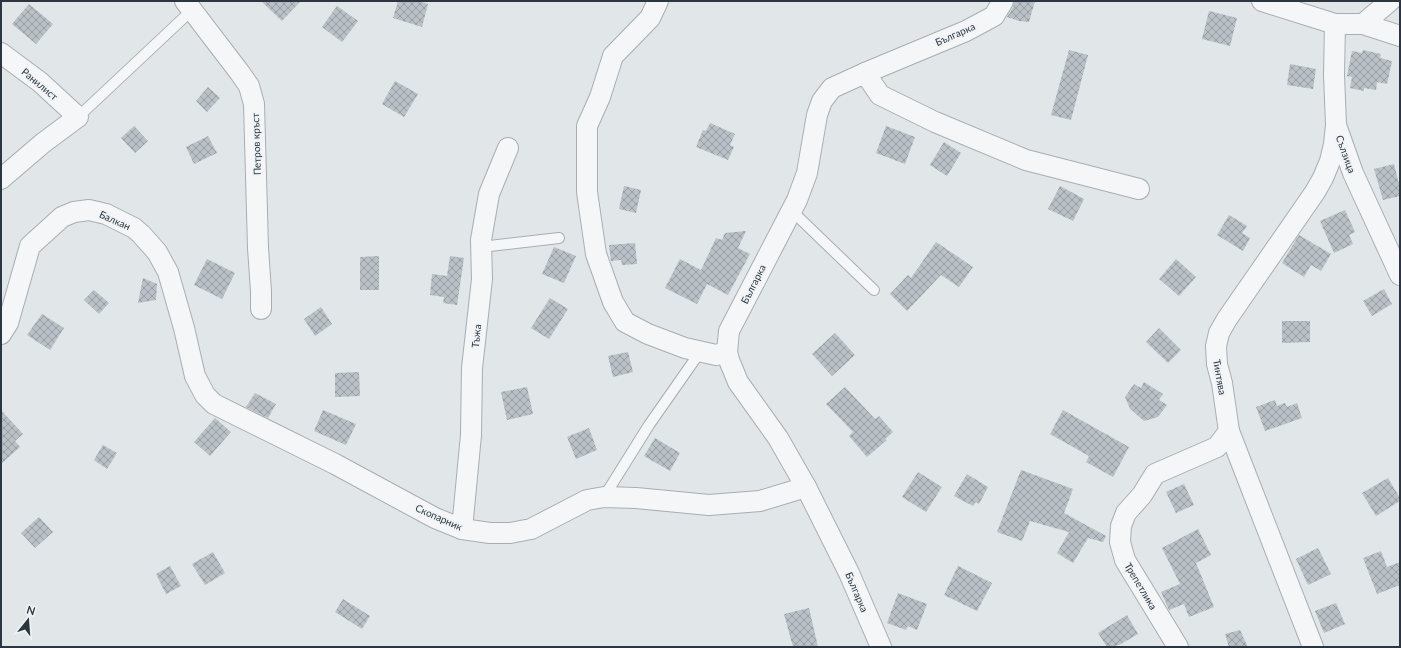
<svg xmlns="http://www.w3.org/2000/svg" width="1401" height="648" font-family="Lato,sans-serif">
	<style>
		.building { fill: url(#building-cross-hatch) }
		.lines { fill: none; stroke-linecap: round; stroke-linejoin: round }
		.lane-casing { stroke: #a7aeb3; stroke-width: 12 }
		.street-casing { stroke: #a7aeb3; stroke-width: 22 }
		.lane { stroke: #f4f6f8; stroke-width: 10 }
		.street { stroke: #f4f6f8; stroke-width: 20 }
		.labels { text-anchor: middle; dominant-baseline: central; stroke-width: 3.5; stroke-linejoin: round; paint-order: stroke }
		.street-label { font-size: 10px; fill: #2b3640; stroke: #f1f4f7 }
	</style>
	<defs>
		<pattern id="building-cross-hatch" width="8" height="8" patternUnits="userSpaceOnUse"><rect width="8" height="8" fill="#b9c0c6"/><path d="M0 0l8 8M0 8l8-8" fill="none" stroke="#979da2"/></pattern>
	</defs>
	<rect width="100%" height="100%" fill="#e1e6e9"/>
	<g class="building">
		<polygon points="261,1 301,1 282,21"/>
		<polygon points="398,1 418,1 428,4 422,27 393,18"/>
		<polygon points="1014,1 1035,1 1029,22 1019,21 1007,17 1013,7"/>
		<polygon points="29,4 53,24 36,44 12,24"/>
		<polygon points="337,6 358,21 342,42 322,27"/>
		<polygon points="1209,11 1237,18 1230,46 1202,39"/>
		<polygon points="1069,50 1088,55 1071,120 1051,115"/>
		<polygon points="1363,50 1381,54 1380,58 1392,61 1387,84 1377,82 1376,90 1364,88 1364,91 1350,88 1352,77 1347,76 1352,51 1362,53"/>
		<polygon points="1290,64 1316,69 1313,89 1287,85"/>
		<polygon points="395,81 418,94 404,117 382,104"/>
		<polygon points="208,87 220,98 207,112 196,101"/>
		<polygon points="710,123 735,134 730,145 734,147 728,160 696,147 703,130 706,131"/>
		<polygon points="134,126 148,141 135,153 121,138"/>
		<polygon points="886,126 915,137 905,164 876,153"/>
		<polygon points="208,136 217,153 194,164 186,147"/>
		<polygon points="944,142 961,153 947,176 930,165"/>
		<polygon points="1394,164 1400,188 1400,196 1383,200 1374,169"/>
		<polygon points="624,186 641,190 636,213 619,209"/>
		<polygon points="1060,186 1084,199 1073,221 1048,209"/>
		<polygon points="1345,210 1355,232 1349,235 1353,244 1334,253 1320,221"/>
		<polygon points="1229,215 1247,226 1242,233 1250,238 1243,251 1217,235"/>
		<polygon points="746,231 738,248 750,254 728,295 707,284 697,304 665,288 680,259 701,270 716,238 722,240 725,233"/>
		<polygon points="1299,235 1331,254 1321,271 1311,265 1304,277 1282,263"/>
		<polygon points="936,242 973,267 959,287 941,275 907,311 890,294 908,275 911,278"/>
		<polygon points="635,243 637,264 622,265 621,260 611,261 609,245"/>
		<polygon points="554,247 576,256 564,283 542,274"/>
		<polygon points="379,256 379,290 360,290 360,257"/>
		<polygon points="450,256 464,258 457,305 443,303 444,297 430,295 432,274 447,276"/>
		<polygon points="207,259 235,273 222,299 194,285"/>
		<polygon points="1176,259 1196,277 1179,296 1159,279"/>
		<polygon points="143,278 157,284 156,300 138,303"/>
		<polygon points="1384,289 1392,304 1372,316 1363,301"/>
		<polygon points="94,290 109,303 99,314 84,300"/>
		<polygon points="550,298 568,309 549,339 531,328"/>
		<polygon points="321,307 332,324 315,336 304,319"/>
		<polygon points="42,314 64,328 50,350 27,335"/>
		<polygon points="1282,321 1310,321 1310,342 1282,343"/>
		<polygon points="1159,328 1181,350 1168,363 1146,342"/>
		<polygon points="835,333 855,355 832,376 812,354"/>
		<polygon points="628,352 633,372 613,377 608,356"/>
		<polygon points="359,372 360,396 335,397 335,373"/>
		<polygon points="1144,382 1163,394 1159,400 1167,405 1158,417 1144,421 1130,409 1125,397 1134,384 1141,388"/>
		<polygon points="527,387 533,414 507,420 501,392"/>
		<polygon points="845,387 875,419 879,416 893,432 885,439 887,440 867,457 849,436 853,432 826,404"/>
		<polygon points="255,393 276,404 268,418 246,407"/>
		<polygon points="1275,400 1277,406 1285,403 1287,407 1297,403 1302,418 1265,431 1256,407"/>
		<polygon points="1,410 23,434 15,441 20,447 1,464"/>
		<polygon points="323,410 356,424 346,445 314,431"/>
		<polygon points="1063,410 1129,447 1113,477 1086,462 1089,456 1050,434"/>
		<polygon points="215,418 231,432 210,456 194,442"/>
		<polygon points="589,428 597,450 576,459 567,437"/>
		<polygon points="655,438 680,453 670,471 644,456"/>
		<polygon points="103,445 117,453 107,469 94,460"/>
		<polygon points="1021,470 1073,489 1064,513 1106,536 1103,542 1088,538 1073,563 1057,553 1069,532 1030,521 1022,541 997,532"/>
		<polygon points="918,472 942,487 926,512 902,497"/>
		<polygon points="967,474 988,487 979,504 976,502 973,506 954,496"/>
		<polygon points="1388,478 1400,498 1400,501 1376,516 1362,493"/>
		<polygon points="1184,484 1194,505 1176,513 1166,492"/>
		<polygon points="39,517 53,532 35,548 21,533"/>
		<polygon points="1198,529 1211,555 1196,563 1214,607 1189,617 1184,604 1169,610 1161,592 1180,584 1162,548"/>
		<polygon points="1318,548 1331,574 1308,585 1296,559"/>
		<polygon points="1381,551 1387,567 1400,562 1400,585 1377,594 1363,558"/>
		<polygon points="213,552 225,573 205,585 192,564"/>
		<polygon points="170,566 181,586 166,594 156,574"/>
		<polygon points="958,566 992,583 977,611 944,595"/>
		<polygon points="898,593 927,604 917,630 908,626 906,630 887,623"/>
		<polygon points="343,599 370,616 362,629 335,612"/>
		<polygon points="1336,603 1345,624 1324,633 1315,611"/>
		<polygon points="809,608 818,647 793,647 784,614"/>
		<polygon points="1127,615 1138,634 1121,644 1113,647 1107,647 1098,633"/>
		<polygon points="1240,630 1248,647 1229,647 1225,634"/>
	</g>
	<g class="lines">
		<defs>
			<g id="lane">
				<polyline points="78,117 192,10"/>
				<polyline points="792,211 874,290"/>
				<polyline points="481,247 559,238"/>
				<polyline points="604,497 649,425 700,352"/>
			</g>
			<g id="street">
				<polyline points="185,1 240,73 249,86 254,104 258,248 261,291 261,309"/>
				<polyline points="658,1 650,18 613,56 600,97 587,126 587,192 596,254 613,302 625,322 648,334 685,348 716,355 727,352"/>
				<polyline points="1262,1 1335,24 1363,24 1400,36"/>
				<polyline points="1335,24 1334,75 1336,125 1353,173 1400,275"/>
				<polyline points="1363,24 1390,1"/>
				<polyline points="1,53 40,82 78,117 43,143 1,179"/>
				<polyline points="865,73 880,95 935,122 1026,160 1139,189"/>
				<polyline points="1,334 8,323 30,246 62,217 74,212 89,210 106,214 134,228 141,234 157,252 168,272 184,328 195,376 205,395 214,404 335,464 435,518 462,529 490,533 510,533 531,529 587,500 604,497 636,498 709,505 760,501 806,487"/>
				<polyline points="462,529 471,435 472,368 482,279 481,240 489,194 508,148"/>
				<polyline points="881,647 849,573 806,487 778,438 738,382 729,360 727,352 729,331 797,200 807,173 817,115 822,101 832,88 865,73 966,31 994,16 1003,1"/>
				<polyline points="1178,647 1125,560 1120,542 1121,526 1126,513 1142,495 1155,474 1217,447 1229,431"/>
				<polyline points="1313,647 1229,431 1222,383 1217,364 1216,346 1219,333 1227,319 1315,192 1323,178 1330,161 1334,144 1336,125"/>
			</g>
		</defs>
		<use href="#lane" class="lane-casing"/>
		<use href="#street" class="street-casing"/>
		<use href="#lane" class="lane"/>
		<use href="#street" class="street"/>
	</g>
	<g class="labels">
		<g class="street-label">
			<text transform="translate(955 34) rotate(-24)">Българка</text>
			<text transform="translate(40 84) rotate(40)">Ранилист</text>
			<text transform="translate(256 144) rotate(-92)">Петров кръст</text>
			<text transform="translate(1346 154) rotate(70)">Сълзица</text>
			<text transform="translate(115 220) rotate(24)">Балкан</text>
			<text transform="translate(753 284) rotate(-63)">Българка</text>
			<text transform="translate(476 336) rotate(-84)">Тъжа</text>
			<text transform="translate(1220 377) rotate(80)">Тинтява</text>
			<text transform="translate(439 517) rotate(24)">Скопарник</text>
			<text transform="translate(1141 586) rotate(59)">Трепетлика</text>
			<text transform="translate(857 592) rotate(67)">Българка</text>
		</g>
	</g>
	<rect width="1401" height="648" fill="none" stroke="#2b3640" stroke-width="4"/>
	<g transform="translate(28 620) rotate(17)" stroke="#f1f4f7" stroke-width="3" paint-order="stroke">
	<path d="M0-3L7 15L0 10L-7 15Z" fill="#2b3640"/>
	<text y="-6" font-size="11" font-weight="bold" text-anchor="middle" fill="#2b3640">N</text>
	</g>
</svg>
